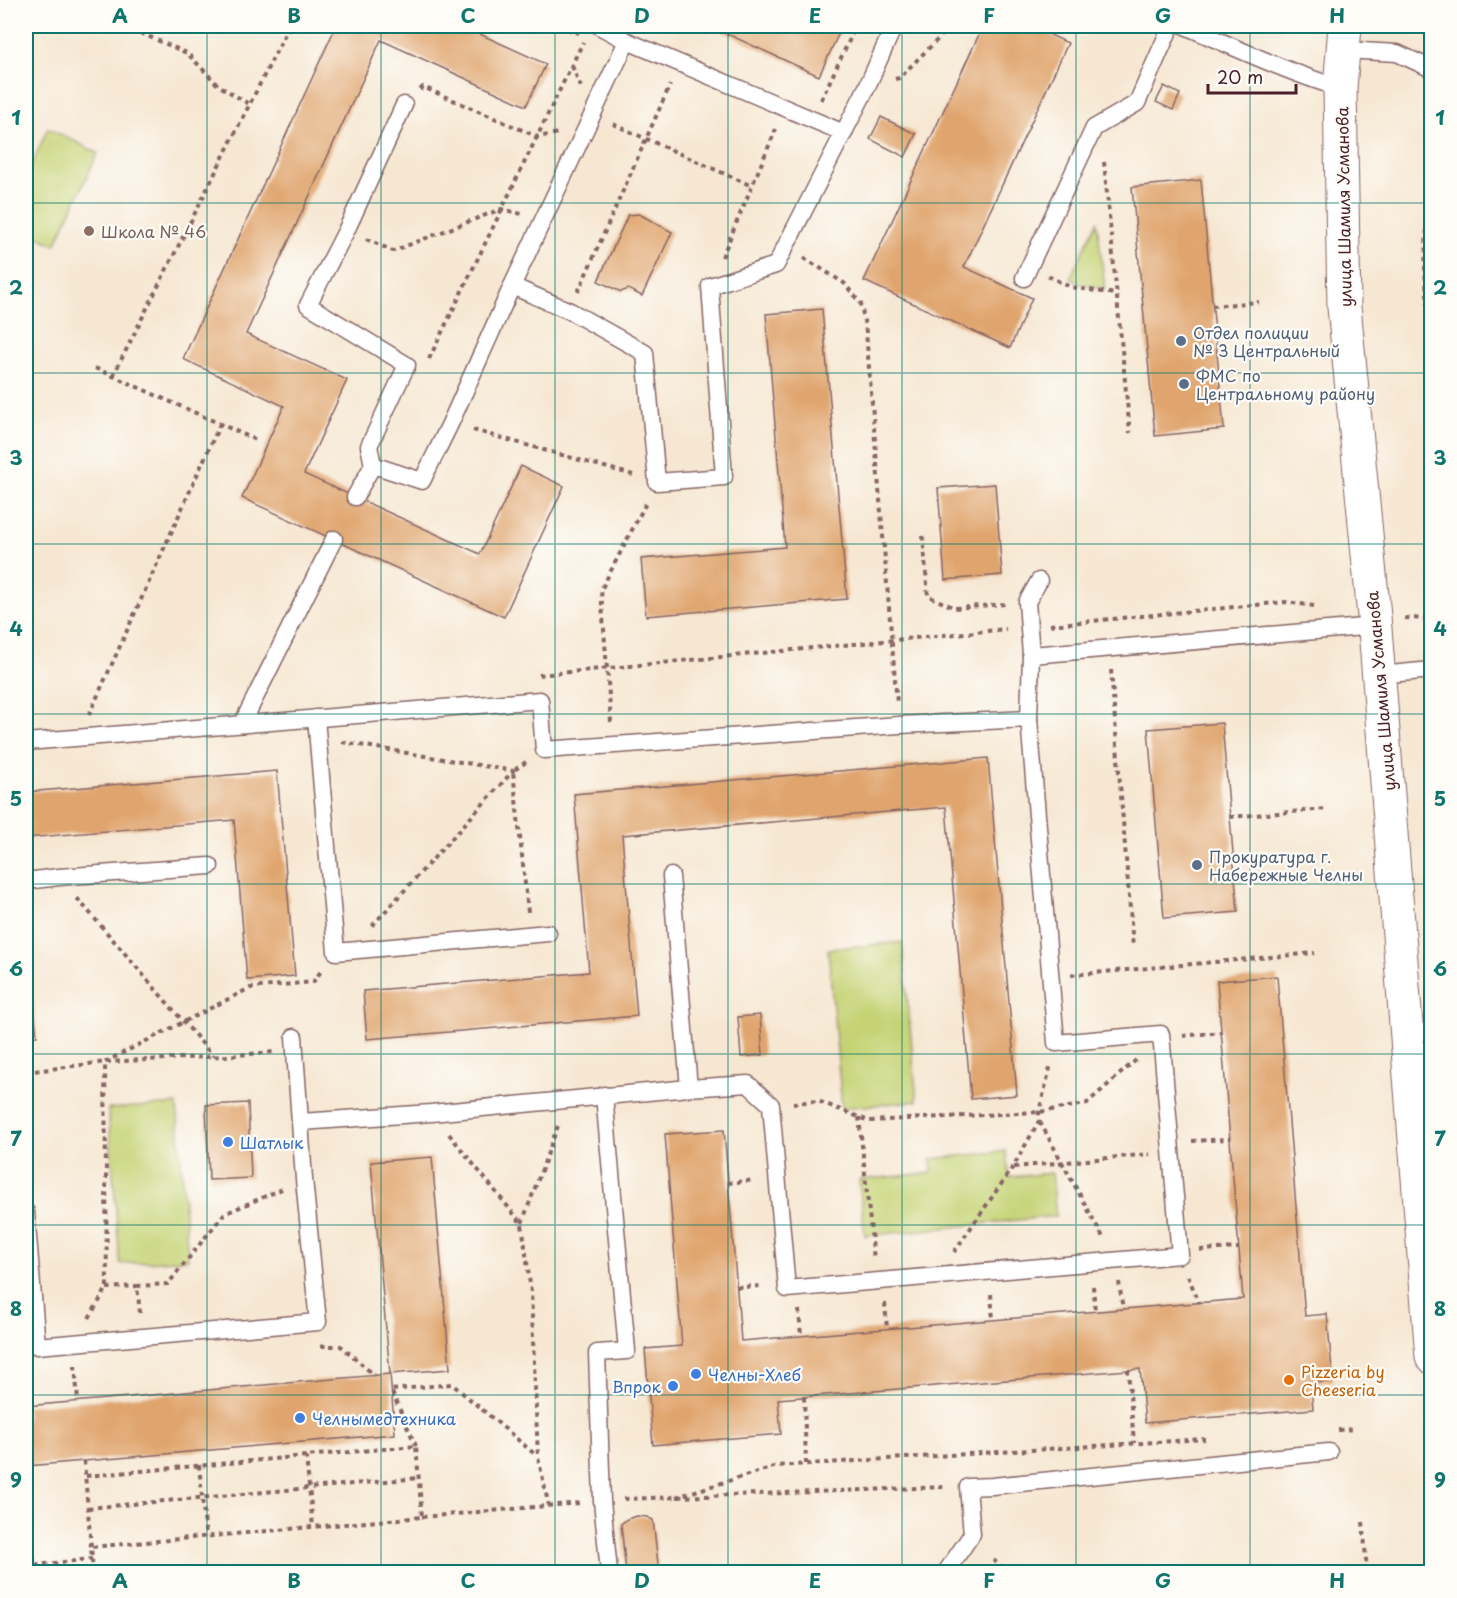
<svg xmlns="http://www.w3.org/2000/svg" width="1457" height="1598" font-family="'Playpen Sans',sans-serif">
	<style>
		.green { fill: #c5d375; stroke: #887950; stroke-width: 1.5 }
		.building { fill: #e0a56e }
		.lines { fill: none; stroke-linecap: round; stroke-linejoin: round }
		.lane-casing { stroke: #866565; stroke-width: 19 }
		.street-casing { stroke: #866565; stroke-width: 35 }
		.path { stroke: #866565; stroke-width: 4; stroke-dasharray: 4.5 4.5; stroke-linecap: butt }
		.lane { stroke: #fff; stroke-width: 16 }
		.street { stroke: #fff; stroke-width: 33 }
		.grid { fill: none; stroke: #0f766e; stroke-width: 1.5; stroke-opacity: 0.55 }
		.education-dot { fill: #8d6e63; stroke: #fdfcf7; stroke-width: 2 }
		.service-dot { fill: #5c6f8a; stroke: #fdfcf7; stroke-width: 2 }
		.shop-dot { fill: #3f7fe0; stroke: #fdfcf7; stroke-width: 2 }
		.food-dot { fill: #e8710a; stroke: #fdfcf7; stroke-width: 2 }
		.labels { text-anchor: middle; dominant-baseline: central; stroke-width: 4.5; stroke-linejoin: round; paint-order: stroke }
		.street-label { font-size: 16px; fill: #4a1f2b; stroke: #fdfcf7 }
		.education-label { font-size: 16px; fill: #785e54; stroke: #fdfcf7; text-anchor: start }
		.service-label { font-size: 16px; fill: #4e5e75; stroke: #fdfcf7; text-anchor: start }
		.shop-label { font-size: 16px; fill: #366cbe; stroke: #fdfcf7; text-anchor: start }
		.food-label { font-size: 16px; fill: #c56008; stroke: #fdfcf7; text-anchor: start }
		.neatline { fill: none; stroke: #0f766e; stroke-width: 2 }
		.grid-label { font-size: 20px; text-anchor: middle; font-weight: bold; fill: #0f766e }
	</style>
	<rect width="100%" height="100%" fill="#fdfcf7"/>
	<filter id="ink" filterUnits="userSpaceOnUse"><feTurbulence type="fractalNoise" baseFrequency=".0167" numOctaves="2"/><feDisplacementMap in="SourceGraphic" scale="12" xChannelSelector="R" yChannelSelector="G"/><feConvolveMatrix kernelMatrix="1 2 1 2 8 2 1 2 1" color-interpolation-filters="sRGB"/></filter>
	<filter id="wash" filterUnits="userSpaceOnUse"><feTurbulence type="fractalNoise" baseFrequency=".008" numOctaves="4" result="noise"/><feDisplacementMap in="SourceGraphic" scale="24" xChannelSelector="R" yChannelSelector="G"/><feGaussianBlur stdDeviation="1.35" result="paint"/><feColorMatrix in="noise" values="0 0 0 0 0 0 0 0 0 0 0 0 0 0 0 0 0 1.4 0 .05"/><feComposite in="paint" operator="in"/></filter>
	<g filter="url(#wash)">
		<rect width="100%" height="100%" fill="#f6e7d2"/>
		<g class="green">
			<polygon points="48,128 98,153 55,245 26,231 26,177"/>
			<polygon points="1097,222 1105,289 1080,284 1070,278"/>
			<polygon points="902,942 917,1101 842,1108 828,949"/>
			<polygon points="177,1104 188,1259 120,1264 108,1109"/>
			<polygon points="1006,1151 1009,1177 1052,1173 1056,1216 865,1236 859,1180 932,1173 931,1159"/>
		</g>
		<g id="blocks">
			<g class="building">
				<polygon points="336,26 462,26 546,64 526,106 381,40 246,334 347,380 304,474 480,554 521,466 564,486 504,617 242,498 284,406 183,359"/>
				<polygon points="710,26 822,26 839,33 819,76"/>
				<polygon points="983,26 1031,26 1068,43 964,267 1032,298 1010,348 864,281"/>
				<polygon points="1164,86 1180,94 1173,110 1156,102"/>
				<polygon points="881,117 916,134 905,157 870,139"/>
				<polygon points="1201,180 1224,429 1155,436 1132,187"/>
				<polygon points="639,214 672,232 642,296 628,289 621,292 598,281 628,215"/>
				<polygon points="822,309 847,599 646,616 641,559 785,547 766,314"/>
				<polygon points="995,484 1002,575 945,580 938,488"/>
				<polygon points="1222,723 1238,912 1164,918 1148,729"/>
				<polygon points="988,758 1017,1095 971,1099 946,807 622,835 637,1016 367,1039 363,991 589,972 574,794"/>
				<polygon points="277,771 295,976 247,980 234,820 26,838 26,792"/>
				<polygon points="1277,976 1305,1316 1327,1314 1333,1381 1311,1383 1313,1409 1145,1423 1140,1369 778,1399 781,1434 653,1445 645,1349 682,1346 665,1134 724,1130 741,1341 1243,1299 1217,981"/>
				<polygon points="32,992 37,1036 26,1038 26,993"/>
				<polygon points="760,1015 763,1055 741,1057 738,1017"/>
				<polygon points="248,1103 251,1178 209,1180 206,1105"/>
				<polygon points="432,1157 450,1369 390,1374 371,1162"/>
				<polygon points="390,1374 395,1434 27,1466 35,1562 26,1563 26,1406"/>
				<polygon points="637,1516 647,1517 653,1520 659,1572 626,1572 621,1524 627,1519"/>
			</g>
		</g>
	</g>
	<g filter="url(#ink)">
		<use href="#blocks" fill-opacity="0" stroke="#866565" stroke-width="1.5"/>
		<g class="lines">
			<defs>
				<g id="lane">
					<polyline points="599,26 627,41"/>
					<path d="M 1185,26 C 1236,48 1287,72 1340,88"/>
					<polyline points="1345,50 1397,53 1432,69"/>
					<polyline points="404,105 346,231 308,305 407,365 369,446 373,465 422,481 450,424 512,286 570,311 645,353 657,482 724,477 710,286 776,265 866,89 894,26"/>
					<polyline points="1024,278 1094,128 1137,103 1171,26"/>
					<polyline points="512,286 627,41 844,133"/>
					<polyline points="355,497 373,465"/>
					<polyline points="1031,655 1027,602 1039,581"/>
					<polyline points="1379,675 1432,670"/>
					<polyline points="316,718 336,952 548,933"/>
					<polyline points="242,724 334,539"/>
					<polyline points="26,742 540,700 544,750 899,725 1029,719 1031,655 1375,626"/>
					<polyline points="671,876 689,1088 748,1084 771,1105 787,1289 1180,1255 1161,1034 1056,1043 1029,719"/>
					<polyline points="26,881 59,877 210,866"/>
					<polyline points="1406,1034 1432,1031"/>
					<polyline points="604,1095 627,1351 597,1353 602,1501 609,1572"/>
					<polyline points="301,1122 431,1113 689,1088"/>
					<polyline points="26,1212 37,1346 318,1322 304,1179 294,1037"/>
					<polyline points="946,1572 972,1534 968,1487 992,1486 1329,1452"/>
				</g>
				<polyline id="street" points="1345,26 1340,88 1344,307 1374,616 1432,1357"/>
			</defs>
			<use href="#lane" class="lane-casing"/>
			<use href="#street" class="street-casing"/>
			<g class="path">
				<polyline points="124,26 187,53 218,85 249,104"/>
				<polyline points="559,26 579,33"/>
				<polyline points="572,66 581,87"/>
				<polyline points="895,79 899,78 951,26"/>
				<polyline points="420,90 423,87 538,137 559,133"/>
				<polyline points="821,100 856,26"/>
				<polyline points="1432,122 1425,269 1432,360"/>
				<polyline points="613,124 752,186"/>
				<polyline points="1104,162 1130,433"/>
				<polyline points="366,239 393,251 501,209 522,214"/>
				<polyline points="722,257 776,129"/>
				<polyline points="804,258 844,283 861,304 866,332 897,704"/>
				<polyline points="1048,276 1070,287 1116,294"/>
				<polyline points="578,292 670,85"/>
				<polyline points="1212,306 1259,302"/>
				<polyline points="429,359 583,42"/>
				<polyline points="95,368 256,440"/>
				<polyline points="113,376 289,26"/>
				<polyline points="473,430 633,475"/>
				<polyline points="923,536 928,596 955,608 1006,604"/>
				<polyline points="1405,618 1432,619"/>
				<polyline points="1050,625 1286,602 1314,606"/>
				<polyline points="1111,670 1133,947"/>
				<polyline points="539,675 1006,629"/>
				<polyline points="89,715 220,424"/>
				<polyline points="611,722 601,590 647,501"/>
				<polyline points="342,742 513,771 372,926"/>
				<polyline points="526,762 513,771 528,912"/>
				<polyline points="1230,817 1326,809"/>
				<polyline points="77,898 213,1056"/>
				<polyline points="1071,975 1315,953"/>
				<polyline points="1183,1036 1221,1032"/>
				<polyline points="26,1072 105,1062 226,1056 273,1052"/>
				<polyline points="793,1103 818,1101 869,1121 1039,1112 1086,1104 1136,1060"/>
				<polyline points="859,1117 874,1260"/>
				<polyline points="1040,1122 1104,1239"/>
				<polyline points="449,1134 522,1224 531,1292 538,1457 549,1507"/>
				<polyline points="1192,1141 1230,1139"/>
				<polyline points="1014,1167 1150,1154"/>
				<polyline points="728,1183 754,1180"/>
				<polyline points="522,1223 559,1123"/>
				<polyline points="1200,1250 1239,1248"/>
				<polyline points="954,1252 1013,1167 1039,1121 1039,1112 1051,1064"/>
				<polyline points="1188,1276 1199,1303"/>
				<polyline points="1119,1282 1123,1310"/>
				<polyline points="1093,1286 1095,1312"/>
				<polyline points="737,1287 763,1286"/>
				<polyline points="107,1288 137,1286"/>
				<polyline points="991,1294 993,1320"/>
				<polyline points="885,1303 887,1329"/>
				<polyline points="799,1310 801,1336"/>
				<polyline points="140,1313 137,1286 168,1284 224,1214 282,1189"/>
				<polyline points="89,1318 107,1288 105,1062 250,988 313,982 322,970"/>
				<polyline points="321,1346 341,1346 374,1375"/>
				<polyline points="75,1366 78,1401"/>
				<polyline points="1128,1369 1134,1443"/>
				<polyline points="804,1397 806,1464"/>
				<polyline points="1338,1430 1355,1429"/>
				<polyline points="416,1446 391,1390 452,1384 537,1456"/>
				<polyline points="306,1456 313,1527"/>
				<polyline points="84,1461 93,1572"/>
				<polyline points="199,1465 206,1537"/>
				<polyline points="86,1476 416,1446 422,1517 91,1547"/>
				<polyline points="676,1497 777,1466 1205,1439"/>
				<polyline points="624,1499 946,1487"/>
				<polyline points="88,1508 419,1478"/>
				<polyline points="422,1517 580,1503"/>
				<polyline points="1363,1522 1367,1572"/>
				<polyline points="993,1560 1009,1572"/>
				<polyline points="26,1566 92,1559"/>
			</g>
			<use href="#lane" class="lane"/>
			<use href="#street" class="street"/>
		</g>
	</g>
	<path class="grid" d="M 207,26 L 207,1572M 381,26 L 381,1572M 555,26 L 555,1572M 728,26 L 728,1572M 902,26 L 902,1572M 1076,26 L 1076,1572M 1250,26 L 1250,1572M 26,203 L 1432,203M 26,373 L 1432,373M 26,544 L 1432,544M 26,714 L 1432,714M 26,884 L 1432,884M 26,1054 L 1432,1054M 26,1225 L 1432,1225M 26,1395 L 1432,1395"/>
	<circle class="education-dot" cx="89" cy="231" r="6"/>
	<g class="service-dot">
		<circle cx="1181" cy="341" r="6"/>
		<circle cx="1184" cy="384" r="6"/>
		<circle cx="1197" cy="865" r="6"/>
	</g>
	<g class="shop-dot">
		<circle cx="228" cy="1142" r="6"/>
		<circle cx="696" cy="1374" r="6"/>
		<circle cx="673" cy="1386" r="6"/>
		<circle cx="300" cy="1418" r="6"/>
	</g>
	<circle class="food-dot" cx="1289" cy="1380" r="6"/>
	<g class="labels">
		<g class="street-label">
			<text transform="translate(1343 207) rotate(-91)">улица Шамиля Усманова</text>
			<text transform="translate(1380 691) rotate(-95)">улица Шамиля Усманова</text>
		</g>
		<g class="education-label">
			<text x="101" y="231">Школа № 46</text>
		</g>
		<g class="service-label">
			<text x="1193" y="332">Отдел полиции<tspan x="1193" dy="18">№ 3 Центральный</tspan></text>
			<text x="1196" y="375">ФМС по<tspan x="1196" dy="18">Центральному району</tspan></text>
			<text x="1209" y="856">Прокуратура г.<tspan x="1209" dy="18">Набережные Челны</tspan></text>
		</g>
		<g class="shop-label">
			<text x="240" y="1142">Шатлык</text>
			<text x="708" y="1374">Челны-Хлеб</text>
			<text x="661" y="1386" text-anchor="end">Впрок</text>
			<text x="312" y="1418">Челнымедтехника</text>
		</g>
		<g class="food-label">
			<text x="1301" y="1371">Pizzeria by<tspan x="1301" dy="18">Cheeseria</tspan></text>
		</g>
	</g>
	<rect width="1457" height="1598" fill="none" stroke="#fdfcf7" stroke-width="66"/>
	<path d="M1208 84v9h88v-9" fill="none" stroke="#4a1f2b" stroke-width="3"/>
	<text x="1217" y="84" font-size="18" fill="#4a1f2b" stroke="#fdfcf7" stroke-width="4.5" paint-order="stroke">20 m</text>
	<rect x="33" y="33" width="1391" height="1532" class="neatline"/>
	<g class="grid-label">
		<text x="120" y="23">A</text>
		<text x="294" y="23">B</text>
		<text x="468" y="23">C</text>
		<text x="642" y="23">D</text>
		<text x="815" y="23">E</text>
		<text x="989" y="23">F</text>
		<text x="1163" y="23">G</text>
		<text x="1337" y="23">H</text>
		<text x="16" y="125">1</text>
		<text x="1440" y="125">1</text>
		<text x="16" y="295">2</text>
		<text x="1440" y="295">2</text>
		<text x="16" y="465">3</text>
		<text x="1440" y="465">3</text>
		<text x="16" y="636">4</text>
		<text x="1440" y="636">4</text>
		<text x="16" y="806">5</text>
		<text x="1440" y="806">5</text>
		<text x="16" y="976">6</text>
		<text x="1440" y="976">6</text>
		<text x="16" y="1146">7</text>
		<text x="1440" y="1146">7</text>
		<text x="16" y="1316">8</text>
		<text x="1440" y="1316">8</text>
		<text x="16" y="1487">9</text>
		<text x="1440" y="1487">9</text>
		<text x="120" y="1588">A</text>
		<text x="294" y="1588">B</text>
		<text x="468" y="1588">C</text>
		<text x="642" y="1588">D</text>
		<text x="815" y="1588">E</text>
		<text x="989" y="1588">F</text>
		<text x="1163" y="1588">G</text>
		<text x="1337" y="1588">H</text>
	</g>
</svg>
